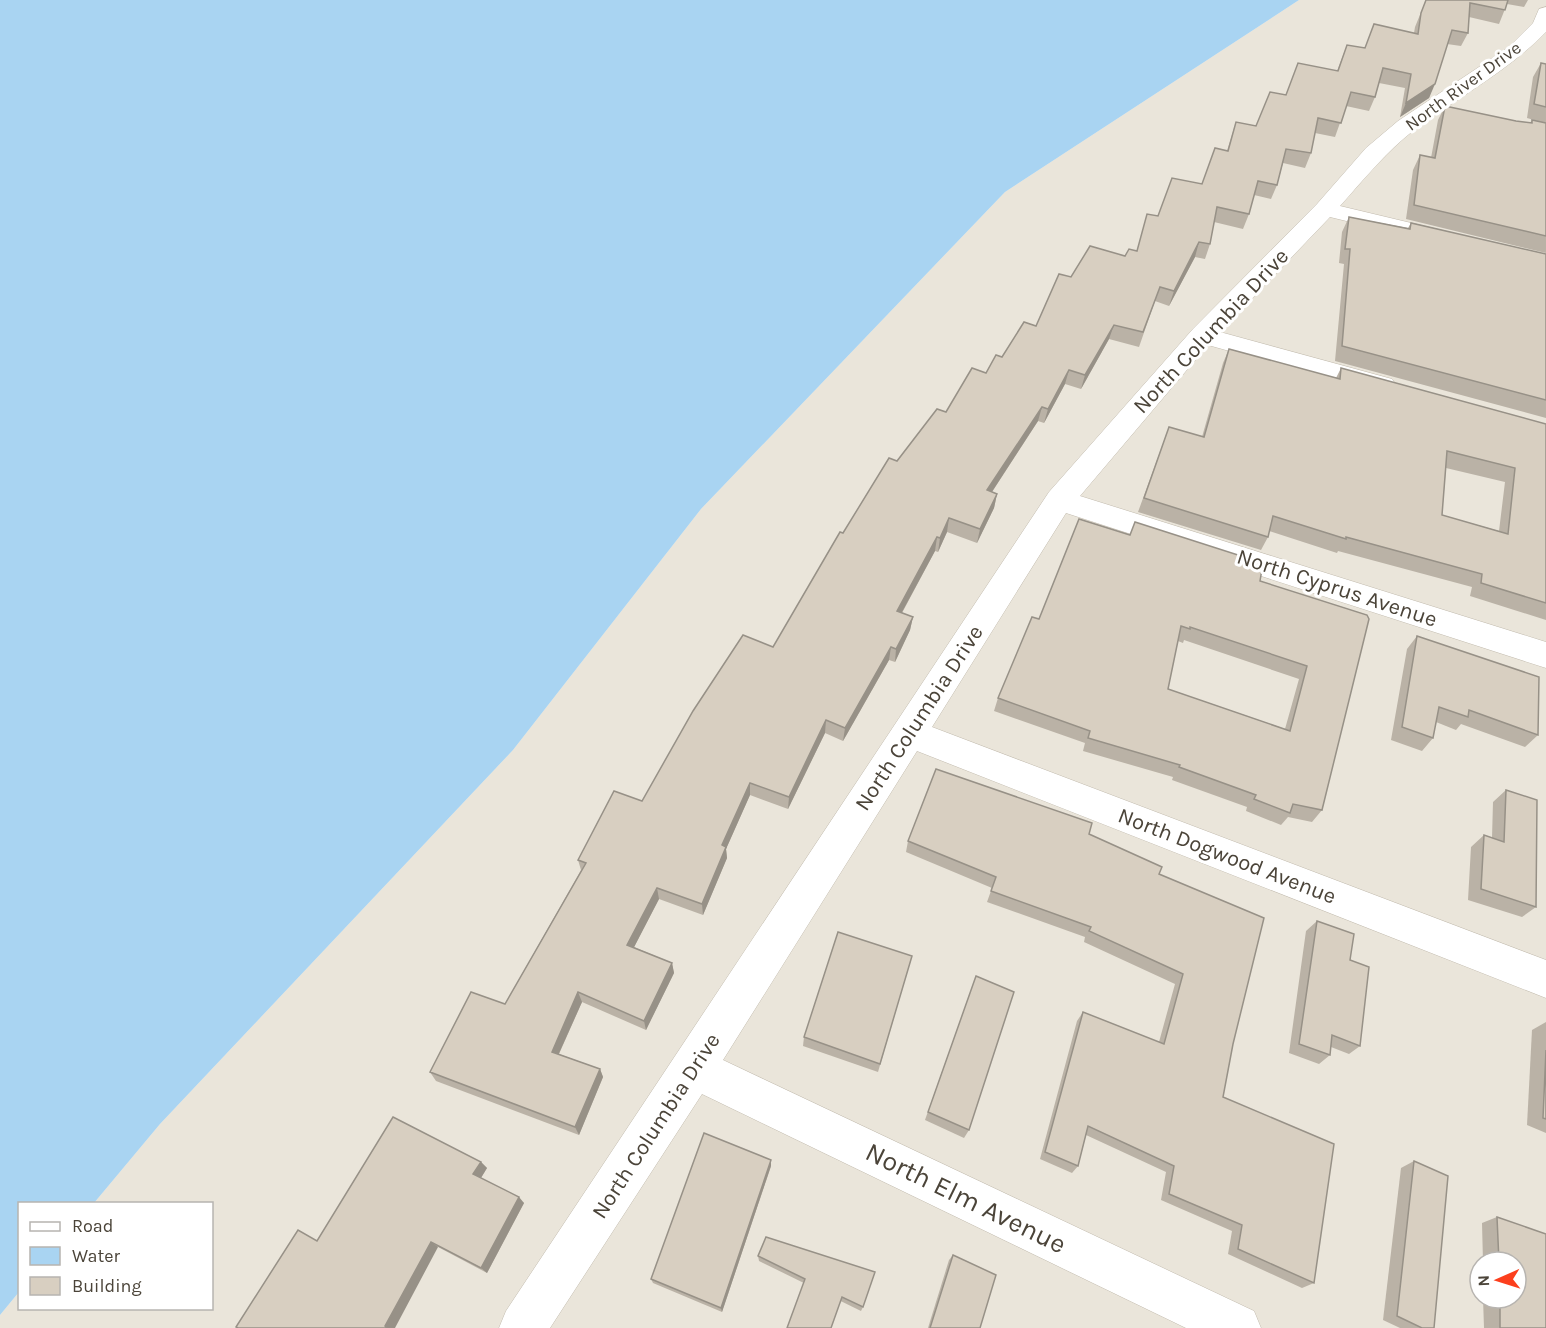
<svg xmlns="http://www.w3.org/2000/svg" width="1546" height="1328" font-family="Karla,sans-serif">
	<style>
		.residential { fill: #eae5da; fill-rule: evenodd }
		.water { fill: #a9d4f2 }
		.lines { fill: none; stroke-linecap: round; stroke-linejoin: round }
		.street-casing { stroke: #c2bbae; stroke-width: 1 }
		.street { fill: #fff; fill-rule: evenodd }
		.wall { fill: #bab2a6; fill-rule: evenodd }
		.shaded-wall { fill: #979187 }
		.building { fill: #d8cfc1; stroke: #979187; stroke-width: 1.5; fill-rule: evenodd }
		.labels { text-anchor: middle; dominant-baseline: central; stroke-width: 6; stroke-linejoin: round; paint-order: stroke }
		.far-street-label { font-size: 18px; fill: #4b4439; stroke: #fff }
		.street-label { font-size: 22px; fill: #4b4439; stroke: #fff }
		.near-street-label { font-size: 27px; fill: #4b4439; stroke: #fff }
	</style>
	<rect width="100%" height="100%" fill="#f6f3ec"/>
	<path class="residential" d="M 1299,0 L 1546,0 L 1546,1328 L 0,1328 L 0,1315 L 19,1292 L 20,1308 L 212,1308 L 212,1204 L 94,1203 L 160,1124 L 513,750 L 701,509 L 1005,192 ZM 1480,1262 L 1516,1262 L 1516,1298 L 1480,1298 Z"/>
	<polygon class="water" points="0,0 1299,0 1005,192 701,509 513,750 160,1124 94,1203 20,1204 19,1292 0,1315"/>
	<g class="lines">
		<defs>
			<path id="street" d="M 1546,7 L 1546,32 C 1507,72 1458,97 1414,130 C 1386,152 1364,179 1340,206 L 1453,233 L 1457,238 L 1453,243 L 1445,245 L 1330,217 L 1220,332 L 1392,379 L 1396,385 L 1392,391 L 1382,394 L 1208,345 L 1080,496 L 1546,642 L 1546,668 L 1066,513 L 932,727 L 1546,960 L 1546,998 L 917,751 L 723,1060 L 1254,1311 L 1261,1328 L 1186,1328 L 702,1094 L 550,1328 L 499,1328 L 506,1311 L 1049,492 L 1193,329 L 1317,204 L 1366,148 L 1398,121 L 1509,47 L 1533,23 L 1539,9 Z"/>
		</defs>
		<use href="#street" class="street-casing"/>
		<use href="#street" class="street"/>
	</g>
	<g class="wall">
		<polygon points="1426,0 1528,0 1524,7 1507,4 1499,24 1469,17 1468,33 1461,46 1447,44 1429,98 1400,117 1405,88 1379,83 1375,97 1369,111 1346,106 1335,137 1315,133 1311,153 1305,168 1283,163 1277,185 1271,199 1254,195 1249,214 1243,229 1214,222 1210,244 1205,259 1195,257 1169,306 1155,301 1139,347 1109,339 1081,389 1065,384 1044,423 1038,421 992,492 997,494 994,508 977,543 947,532 938,552 935,551 902,613 913,617 910,630 895,662 889,660 843,741 825,733 788,809 750,795 726,849 727,858 703,915 659,899 634,947 672,963 674,973 646,1030 582,1002 559,1054 600,1069 603,1077 579,1135 436,1081 430,1072 505,1004 581,870 578,860 642,801 773,647 843,533 897,461 1002,357 1036,326 1071,277 1137,251 1158,216 1202,184 1227,151 1236,122 1256,126 1286,95 1337,71 1347,45 1364,48 1414,33 1415,27"/>
		<polygon points="1541,63 1546,64 1546,253 1406,219 1413,170 1420,155 1431,158 1438,120 1445,106 1516,121 1530,123 1532,120 1541,122 1527,118 1533,77"/>
		<polygon points="1349,217 1408,228 1411,223 1546,254 1546,418 1335,361 1344,264 1339,263 1342,232"/>
		<path d="M 1229,349 L 1336,378 L 1341,368 L 1546,424 L 1546,620 L 1470,596 L 1472,587 L 1338,551 L 1337,553 L 1269,531 L 1268,537 L 1261,550 L 1138,512 L 1169,427 L 1202,437 L 1223,363 ZM 1446,468 L 1505,482 L 1499,531 L 1442,515 Z"/>
		<path d="M 1260,581 L 1367,615 L 1322,810 L 1312,822 L 1288,817 L 1281,825 L 1246,811 L 1247,807 L 1172,780 L 1173,777 L 1083,751 L 1085,743 L 994,711 L 998,698 L 1039,619 ZM 1184,640 L 1299,679 L 1285,729 L 1168,689 L 1178,641 L 1183,643 Z"/>
		<polygon points="1417,636 1538,735 1525,747 1461,724 1456,730 1436,722 1433,738 1422,751 1391,740 1407,649"/>
		<polygon points="1506,790 1536,907 1522,917 1468,900 1471,847 1484,835 1492,838 1493,802"/>
		<polygon points="1089,834 1159,874 1233,1044 1223,1097 1314,1283 1302,1288 1228,1254 1232,1231 1161,1200 1166,1172 1086,1135 1078,1166 1072,1173 1040,1159 1077,1021 1083,1012 1159,1042 1175,984 1084,942 1085,937 987,902 992,888 906,852 908,841"/>
		<polygon points="1317,921 1350,960 1360,1046 1349,1054 1331,1047 1330,1055 1319,1064 1289,1053 1306,931"/>
		<polygon points="912,956 878,1072 803,1046 804,1037"/>
		<polygon points="976,976 969,1130 964,1138 925,1120"/>
		<polygon points="1546,1022 1546,1133 1527,1125 1532,1030"/>
		<polygon points="1414,1161 1434,1328 1400,1328 1383,1320 1401,1168"/>
		<polygon points="481,1162 487,1168 481,1178 524,1203 487,1273 438,1247 317,1241"/>
		<polygon points="771,1166 722,1312 653,1283 651,1279"/>
		<polygon points="1497,1217 1546,1328 1484,1328 1483,1298 1516,1298 1516,1262 1483,1262 1482,1223"/>
		<polygon points="953,1255 980,1328 928,1328 949,1260"/>
		<polygon points="758,1256 863,1307 861,1311 759,1261"/>
	</g>
	<g class="shaded-wall">
		<polygon points="1435,84 1429,98 1400,117 1406,103"/>
		<polygon points="1199,242 1195,257 1169,306 1174,291"/>
		<polygon points="1114,325 1109,339 1081,389 1085,375"/>
		<polygon points="1069,370 1065,384 1044,423 1048,409"/>
		<polygon points="1042,407 1038,421 984,504 987,490"/>
		<polygon points="997,494 994,508 977,543 980,529"/>
		<polygon points="949,518 947,532 938,552 940,538"/>
		<polygon points="937,537 935,551 895,625 897,611"/>
		<polygon points="913,617 910,630 895,662 896,649"/>
		<polygon points="891,647 889,660 843,741 845,728"/>
		<polygon points="826,720 825,733 788,809 789,797"/>
		<polygon points="750,783 750,795 726,849 727,858 703,915 702,904 722,845"/>
		<polygon points="657,888 659,899 630,955 627,945"/>
		<polygon points="672,963 674,973 646,1030 644,1021"/>
		<polygon points="578,992 582,1002 556,1060 552,1052"/>
		<polygon points="600,1069 603,1077 579,1135 575,1127"/>
		<polygon points="771,1160 771,1166 722,1312 721,1308"/>
		<polygon points="481,1162 487,1168 479,1181 473,1174"/>
		<polygon points="519,1197 524,1203 487,1273 481,1268"/>
		<polygon points="431,1242 438,1247 395,1328 388,1328 385,1326"/>
	</g>
	<g class="building">
		<polygon points="1426,0 1508,0 1505,10 1470,3 1468,33 1452,30 1435,84 1406,103 1411,74 1383,68 1375,97 1351,92 1341,123 1318,118 1311,153 1286,149 1277,185 1258,181 1249,214 1217,207 1210,244 1199,242 1174,291 1160,287 1143,332 1114,325 1085,375 1069,370 1048,409 1042,407 987,490 997,494 980,529 949,518 940,538 937,537 897,611 913,617 896,649 891,647 845,728 826,720 789,797 750,783 722,845 726,847 702,904 657,888 627,945 672,963 644,1021 578,992 552,1052 600,1069 575,1127 430,1072 471,992 505,1004 586,863 578,860 614,791 642,801 693,711 743,635 773,647 840,532 843,533 889,458 897,461 937,409 946,412 972,368 986,373 996,355 1002,357 1024,322 1036,326 1059,274 1071,277 1090,246 1125,256 1129,249 1137,251 1147,214 1158,216 1172,178 1202,184 1215,148 1228,151 1236,122 1256,126 1270,92 1286,95 1298,63 1338,71 1347,45 1365,48 1374,24 1418,34 1421,13"/>
		<polygon points="1541,63 1546,64 1546,107 1534,104"/>
		<polygon points="1445,106 1516,121 1532,123 1532,120 1546,123 1546,236 1414,205 1420,155 1435,158"/>
		<polygon points="1349,217 1410,229 1411,223 1546,254 1546,400 1342,346 1350,249 1345,249"/>
		<path d="M 1229,349 L 1340,379 L 1341,368 L 1546,424 L 1546,603 L 1481,583 L 1482,574 L 1346,537 L 1346,539 L 1273,516 L 1268,537 L 1144,498 L 1169,427 L 1204,437 ZM 1447,451 L 1515,468 L 1508,534 L 1442,515 Z"/>
		<path d="M 1079,519 L 1130,535 L 1135,522 L 1263,563 L 1260,581 L 1367,615 L 1369,619 L 1322,810 L 1293,804 L 1290,813 L 1254,799 L 1256,795 L 1179,767 L 1180,765 L 1088,738 L 1090,731 L 998,698 L 1032,617 L 1039,619 ZM 1181,626 L 1190,629 L 1190,627 L 1307,666 L 1290,731 L 1168,689 Z"/>
		<polygon points="1417,636 1539,677 1538,735 1469,710 1468,717 1439,707 1433,738 1402,727"/>
		<polygon points="936,769 1092,823 1089,834 1162,867 1159,874 1264,918 1233,1044 1223,1097 1334,1144 1314,1283 1238,1249 1242,1225 1169,1194 1174,1166 1088,1126 1078,1166 1045,1152 1083,1012 1164,1044 1183,974 1089,931 1091,927 991,891 996,877 908,841"/>
		<polygon points="1506,790 1537,800 1536,907 1481,889 1484,835 1504,842"/>
		<polygon points="1317,921 1354,934 1350,960 1369,967 1360,1046 1332,1035 1330,1055 1299,1044"/>
		<polygon points="838,932 912,956 880,1064 804,1037"/>
		<polygon points="976,976 1014,992 969,1130 928,1112"/>
		<polygon points="1546,1050 1546,1119 1543,1118"/>
		<polygon points="393,1117 481,1162 473,1174 519,1197 481,1268 431,1242 385,1326 388,1328 238,1328 236,1327 298,1230 317,1241"/>
		<polygon points="704,1133 771,1160 721,1308 651,1279"/>
		<polygon points="1414,1161 1448,1176 1434,1328 1422,1328 1397,1316"/>
		<polygon points="1497,1217 1546,1234 1546,1328 1500,1328 1500,1298 1516,1298 1516,1262 1499,1262"/>
		<polygon points="766,1237 875,1272 863,1307 842,1297 831,1328 787,1328 805,1279 758,1256"/>
		<polygon points="953,1255 996,1275 980,1328 930,1328"/>
	</g>
	<g class="labels">
		<g class="far-street-label">
			<text transform="translate(1463 86) rotate(-36)">North River Drive</text>
		</g>
		<g class="street-label">
			<text transform="translate(1211 331) rotate(-47)">North Columbia Drive</text>
			<text transform="translate(1337 588) rotate(18)">North Cyprus Avenue</text>
			<text transform="translate(919 718) rotate(-57)">North Columbia Drive</text>
			<text transform="translate(1227 856) rotate(21)">North Dogwood Avenue</text>
			<text transform="translate(656 1126) rotate(-57)">North Columbia Drive</text>
		</g>
		<g class="near-street-label">
			<text transform="translate(966 1198) rotate(26)">North Elm Avenue</text>
		</g>
	</g>
	<rect x="18" y="1202" width="195" height="108" fill="#ffffff" stroke="#b7b4b0" stroke-width="1.5"/>
	<rect x="30" y="1222" width="30" height="9" fill="#ffffff" stroke="#b7b4b0" stroke-width="1.5"/>
	<text x="72" y="1232" font-size="18" fill="#4b4439">Road</text>
	<rect x="30" y="1247" width="30" height="18" fill="#a9d4f2" stroke="#b7b4b0" stroke-width="1.5"/>
	<text x="72" y="1262" font-size="18" fill="#4b4439">Water</text>
	<rect x="30" y="1277" width="30" height="18" fill="#d8cfc1" stroke="#b7b4b0" stroke-width="1.5"/>
	<text x="72" y="1292" font-size="18" fill="#4b4439">Building</text>
	<g transform="translate(1498 1280) rotate(267)"><circle r="28" fill="#ffffff" stroke="#b7b4b0" stroke-width="1.5"/>
	<path d="M0-4.5L10 22L0 15L-10 22Z" fill="#fc3f1d"/>
	<text y="-9" font-size="16" font-weight="bold" text-anchor="middle" fill="#4b4439">N</text>
	</g>
</svg>
